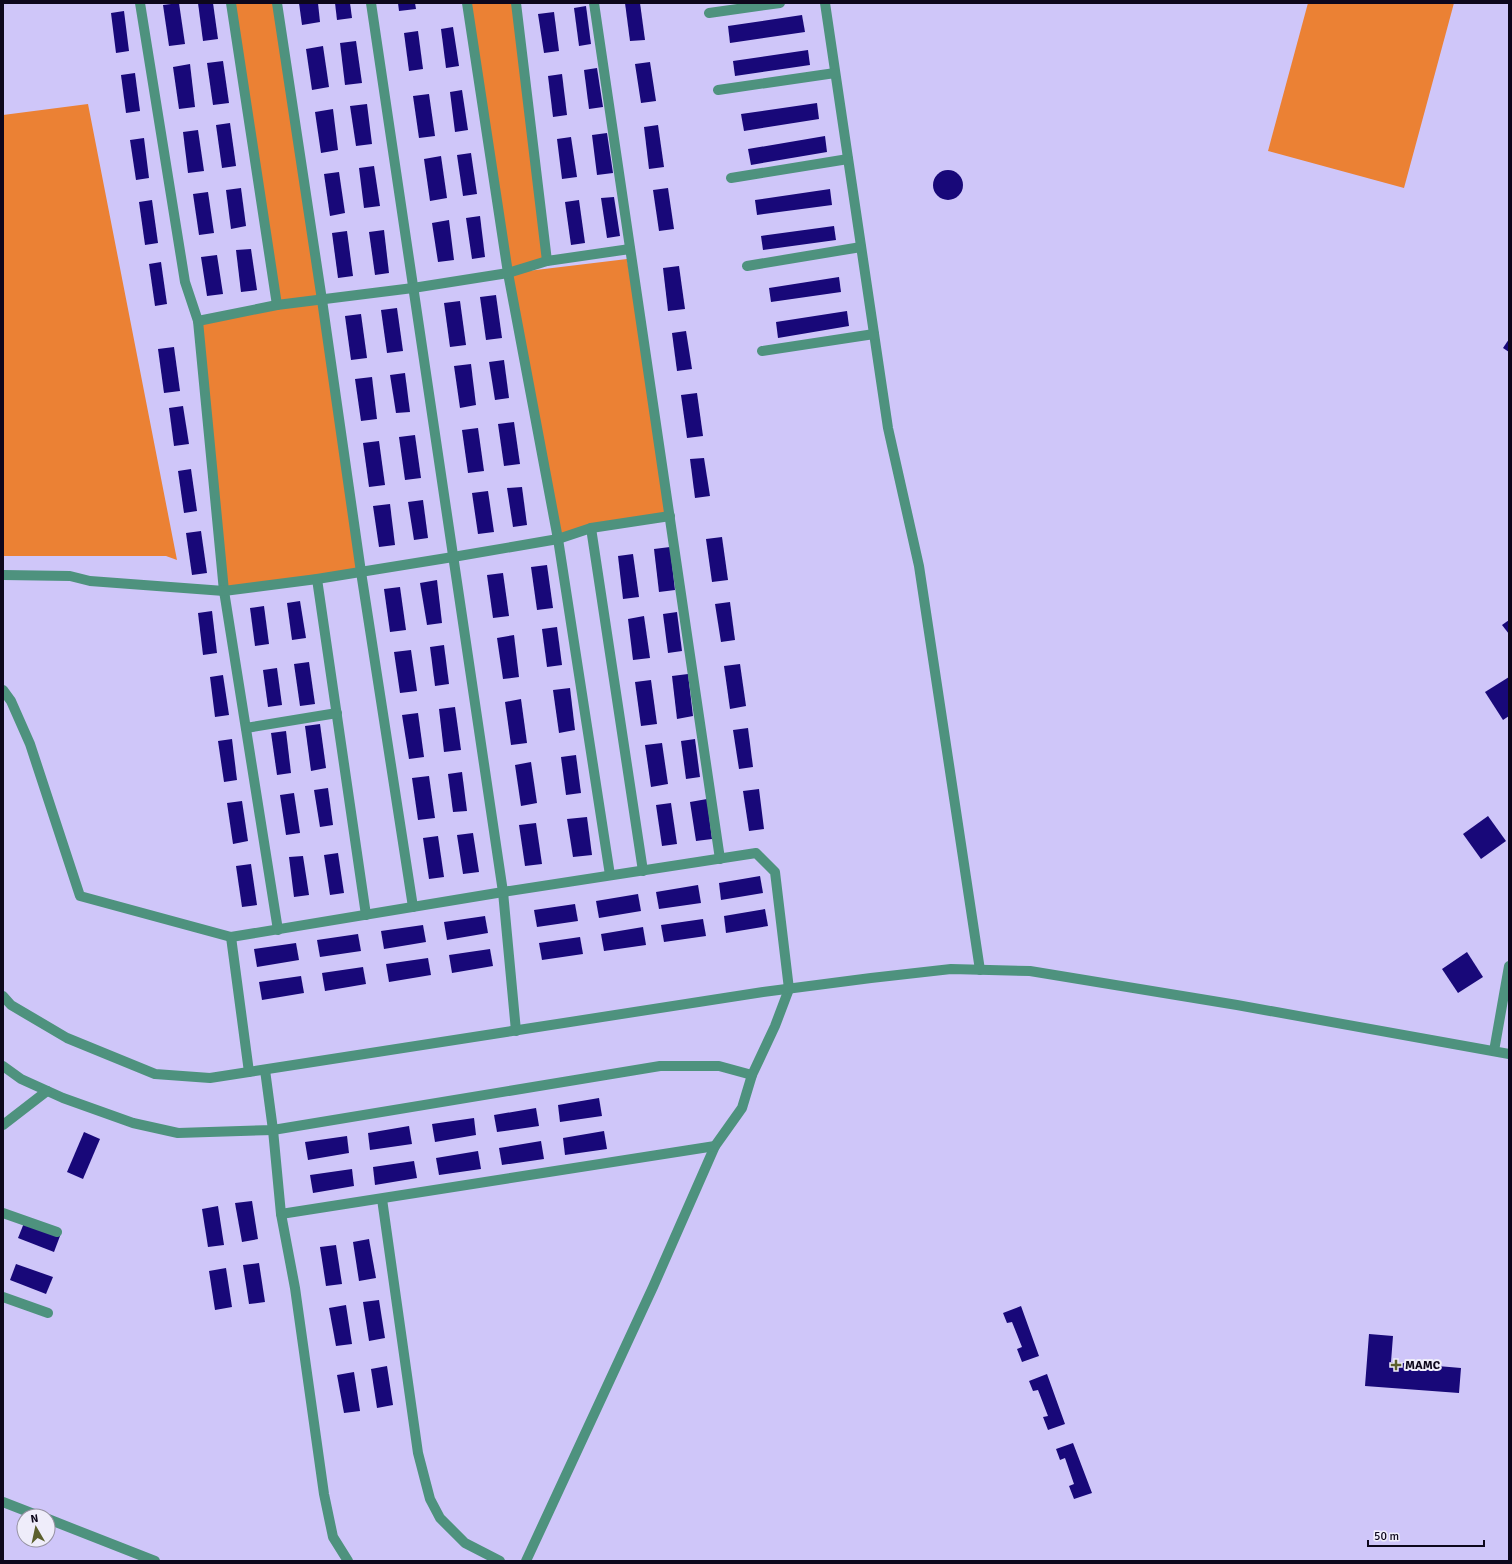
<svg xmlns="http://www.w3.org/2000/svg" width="1512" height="1564" font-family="Signika,sans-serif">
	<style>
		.green { fill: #eb8134 }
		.building { fill: #180879 }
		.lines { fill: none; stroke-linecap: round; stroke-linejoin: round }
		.minor { stroke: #4e927e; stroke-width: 10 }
		.poi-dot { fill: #5c602e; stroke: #efedfa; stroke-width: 1.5 }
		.labels { text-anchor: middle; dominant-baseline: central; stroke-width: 4; stroke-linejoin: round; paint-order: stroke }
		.poi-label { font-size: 12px; font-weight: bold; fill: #0d071c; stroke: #efedfa; text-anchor: start }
	</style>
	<rect width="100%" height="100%" fill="#cfc6f9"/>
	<g class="green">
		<polygon points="231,3 277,3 361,572 224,591 198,321 277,305"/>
		<polygon points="467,3 516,3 547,261 511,273 627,259 670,516 558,539 508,273"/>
		<polygon points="1308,3 1454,3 1404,188 1268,151"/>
		<polygon points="88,104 177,560 166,556 3,556 3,115"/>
	</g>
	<g class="building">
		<polygon points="179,3 185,44 169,46 163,5"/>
		<polygon points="198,3 213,3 218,39 203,41"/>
		<polygon points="299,3 318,3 320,22 302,25"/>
		<polygon points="335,3 350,3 352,18 337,20"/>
		<polygon points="398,3 415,3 416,9 399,11"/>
		<polygon points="625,3 640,3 645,40 630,41"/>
		<polygon points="586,6 591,44 579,46 574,8"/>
		<polygon points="124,11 129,51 116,53 111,13"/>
		<polygon points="554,12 559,51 544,53 538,14"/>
		<polygon points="802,15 805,32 730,43 728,26"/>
		<polygon points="453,27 459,66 446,68 441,29"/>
		<polygon points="418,31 423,69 409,71 404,33"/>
		<polygon points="356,41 362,83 345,85 340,43"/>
		<polygon points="323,46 329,87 312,90 306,49"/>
		<polygon points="808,50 810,65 735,76 733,61"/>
		<polygon points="223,61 229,103 213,105 207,63"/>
		<polygon points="650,62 656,101 641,103 635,64"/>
		<polygon points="190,64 195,107 179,109 173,67"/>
		<polygon points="597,68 603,107 589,109 584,70"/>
		<polygon points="135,73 140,111 126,113 121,75"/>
		<polygon points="562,74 567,115 553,117 548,76"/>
		<polygon points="462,90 468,130 455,132 450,92"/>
		<polygon points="429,94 435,136 419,138 413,96"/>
		<polygon points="817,103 819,119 744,131 741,114"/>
		<polygon points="367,104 372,144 356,146 350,106"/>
		<polygon points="333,109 338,150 321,153 315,112"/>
		<polygon points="230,123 236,166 222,168 216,125"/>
		<polygon points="658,125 664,167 649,169 644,127"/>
		<polygon points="198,130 204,171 188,173 183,132"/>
		<polygon points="607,133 613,173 597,175 592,135"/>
		<polygon points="825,136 827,152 751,165 748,149"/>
		<polygon points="571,137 577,177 562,179 557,139"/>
		<polygon points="144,138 149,178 136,180 130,140"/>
		<polygon points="471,153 477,194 463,196 457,155"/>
		<polygon points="441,156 447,198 430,201 424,159"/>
		<polygon points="374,166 380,206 364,208 359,168"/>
		<circle cx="948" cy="185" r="15"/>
		<polygon points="339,172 345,213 330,216 324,174"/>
		<polygon points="241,188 246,226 231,229 226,190"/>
		<polygon points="668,188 674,229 659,231 653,190"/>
		<polygon points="830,189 832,205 757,215 755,200"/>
		<polygon points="208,192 214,233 199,235 193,194"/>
		<polygon points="614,197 620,236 607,238 601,198"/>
		<polygon points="152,200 158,243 145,245 139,202"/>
		<polygon points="579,200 585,243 571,245 565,202"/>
		<polygon points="480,216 485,257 472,259 466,218"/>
		<polygon points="449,220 454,260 438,262 432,223"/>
		<polygon points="834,226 836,240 763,250 761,236"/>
		<polygon points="384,230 389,273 375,275 369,232"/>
		<polygon points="347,231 353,276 338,278 332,233"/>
		<polygon points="251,249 257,290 241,292 236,250"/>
		<polygon points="217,255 223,294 207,296 201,257"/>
		<polygon points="161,262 167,304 155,306 149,264"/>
		<polygon points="679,266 685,309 668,311 663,268"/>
		<polygon points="839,277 841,292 771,302 769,288"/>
		<polygon points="496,295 502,338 486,340 480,297"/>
		<polygon points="460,301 466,345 450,347 444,303"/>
		<polygon points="397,308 403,351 387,353 381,310"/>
		<polygon points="847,311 849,326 778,338 776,322"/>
		<polygon points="361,314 367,358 351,360 345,316"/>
		<polygon points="686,331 692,369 677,371 672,333"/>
		<polygon points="1509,339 1509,352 1503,348"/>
		<polygon points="174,347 180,391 164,393 158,349"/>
		<polygon points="504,360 509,398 495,400 489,362"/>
		<polygon points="471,364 476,405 460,408 454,366"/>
		<polygon points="405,373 410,412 396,413 390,375"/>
		<polygon points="372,377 377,419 361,421 355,379"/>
		<polygon points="697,393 703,436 687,438 681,395"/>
		<polygon points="183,406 189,444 174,446 169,408"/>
		<polygon points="514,422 520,464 504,466 498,424"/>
		<polygon points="478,428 484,471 468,473 462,430"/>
		<polygon points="415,435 421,478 405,480 399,437"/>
		<polygon points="379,441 385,485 369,487 363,443"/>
		<polygon points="704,458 710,496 695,498 690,459"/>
		<polygon points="191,469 197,511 184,513 178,471"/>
		<polygon points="522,487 527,525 513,527 507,488"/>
		<polygon points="488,491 494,532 478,534 472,493"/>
		<polygon points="423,500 428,538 414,540 408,502"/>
		<polygon points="390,504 395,545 379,547 373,506"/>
		<polygon points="201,531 207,573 192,575 186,533"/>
		<polygon points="722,537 728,580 712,582 706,539"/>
		<polygon points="670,547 675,590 659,592 654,549"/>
		<polygon points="633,554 639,597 623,599 618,556"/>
		<polygon points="547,565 553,608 537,610 531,567"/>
		<polygon points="503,573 509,616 493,618 487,575"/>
		<polygon points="437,580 442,623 427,625 420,583"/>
		<polygon points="400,587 406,630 390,632 384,589"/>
		<polygon points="300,601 306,638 292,640 287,603"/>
		<polygon points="730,602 735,640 721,642 715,604"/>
		<polygon points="264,606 269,644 255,646 250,608"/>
		<polygon points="212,611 217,653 203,655 198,613"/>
		<polygon points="677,612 682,651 668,653 663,614"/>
		<polygon points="644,616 650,658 633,660 628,619"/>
		<polygon points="1509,620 1509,634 1502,625"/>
		<polygon points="557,627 562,665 547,667 542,629"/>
		<polygon points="514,635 519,677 503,679 497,638"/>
		<polygon points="444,645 449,684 435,686 430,647"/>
		<polygon points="411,650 417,691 400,693 394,652"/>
		<polygon points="309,662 315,704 300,706 294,664"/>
		<polygon points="740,664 746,706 730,709 724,666"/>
		<polygon points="277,668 282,705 268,707 263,670"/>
		<polygon points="688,674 693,716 677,719 672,676"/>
		<polygon points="223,675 229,715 215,717 210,677"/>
		<polygon points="1509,677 1509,716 1503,720 1485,692"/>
		<polygon points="651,680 657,724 641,726 635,682"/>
		<polygon points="570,688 575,730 559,733 553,690"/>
		<polygon points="521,699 527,743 511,745 505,702"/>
		<polygon points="455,707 461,750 444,752 439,709"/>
		<polygon points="418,713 424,757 409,759 402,715"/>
		<polygon points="320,724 326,768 311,771 305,726"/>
		<polygon points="748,728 753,767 739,769 733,730"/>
		<polygon points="286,731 291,773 277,775 271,733"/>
		<polygon points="232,739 237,780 224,782 218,741"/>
		<polygon points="695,739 700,777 686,779 681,741"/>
		<polygon points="662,743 668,784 651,787 645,745"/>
		<polygon points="576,755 581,793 566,795 561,757"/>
		<polygon points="531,762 537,803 521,806 515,765"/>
		<polygon points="462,772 467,811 453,812 448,774"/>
		<polygon points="429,776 435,818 418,820 412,778"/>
		<polygon points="328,788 333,825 320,827 314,790"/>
		<polygon points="759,789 764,829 749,831 743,791"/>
		<polygon points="294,793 300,833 286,835 280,795"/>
		<polygon points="707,799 712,839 696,841 690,802"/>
		<polygon points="242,801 248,841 233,844 227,803"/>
		<polygon points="671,803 677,844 662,846 656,805"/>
		<polygon points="1488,816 1506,841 1481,859 1463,834"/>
		<polygon points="587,817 592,855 573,857 567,819"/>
		<polygon points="536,823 542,864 525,866 519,825"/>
		<polygon points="473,833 479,872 463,874 457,835"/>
		<polygon points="438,836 444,877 429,879 423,838"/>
		<polygon points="338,853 344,893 330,895 324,855"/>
		<polygon points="303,856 309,895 294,897 289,857"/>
		<polygon points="251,864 257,905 242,907 236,866"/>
		<polygon points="760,876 763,893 721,900 719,883"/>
		<polygon points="698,885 701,903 659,909 656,892"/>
		<polygon points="638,894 641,911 599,918 596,901"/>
		<polygon points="575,904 578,921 537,927 534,910"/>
		<polygon points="765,909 768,926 726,933 724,916"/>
		<polygon points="485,916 488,933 447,940 444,922"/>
		<polygon points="703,919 706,936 664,942 661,925"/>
		<polygon points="423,925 426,942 384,949 381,931"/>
		<polygon points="643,927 646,945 604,951 601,934"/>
		<polygon points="358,934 361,951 320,957 317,940"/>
		<polygon points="580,937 583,954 542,960 539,943"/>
		<polygon points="296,943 299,960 257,967 254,949"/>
		<polygon points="490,949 493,966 452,973 449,955"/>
		<polygon points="1467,952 1483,977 1458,993 1442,969"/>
		<polygon points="428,958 431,975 389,982 386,964"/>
		<polygon points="363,967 366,984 325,991 322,973"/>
		<polygon points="301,976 304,993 262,1000 259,982"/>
		<polygon points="599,1098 602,1116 560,1122 558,1105"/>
		<polygon points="536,1108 539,1126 497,1132 494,1115"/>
		<polygon points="474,1118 476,1135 435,1142 432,1124"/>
		<polygon points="409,1126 412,1144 370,1150 368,1133"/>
		<polygon points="604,1131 607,1149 565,1155 563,1138"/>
		<polygon points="84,1132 100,1139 83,1179 67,1172"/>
		<polygon points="347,1136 349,1153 308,1160 305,1142"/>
		<polygon points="541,1141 544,1159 502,1165 499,1148"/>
		<polygon points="478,1151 481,1169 439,1175 436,1158"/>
		<polygon points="414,1161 417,1178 375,1185 373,1167"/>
		<polygon points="352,1169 354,1186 313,1193 310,1175"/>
		<polygon points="252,1201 258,1239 242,1242 235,1203"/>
		<polygon points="218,1206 224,1245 208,1247 202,1209"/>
		<polygon points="24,1223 60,1236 54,1252 18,1238"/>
		<polygon points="369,1239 376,1278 359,1281 353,1242"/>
		<polygon points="336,1245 342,1284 326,1286 320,1247"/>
		<polygon points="259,1263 265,1302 249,1304 243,1265"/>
		<polygon points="16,1264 53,1277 46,1294 10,1280"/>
		<polygon points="226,1268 232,1307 215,1310 209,1271"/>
		<polygon points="379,1300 385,1338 369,1341 363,1302"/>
		<polygon points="346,1305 352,1344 336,1346 329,1308"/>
		<polygon points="1021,1306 1039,1356 1022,1362 1017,1349 1022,1347 1012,1322 1007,1323 1003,1313"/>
		<polygon points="1369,1334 1393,1336 1391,1362 1461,1368 1459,1393 1365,1386"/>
		<polygon points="387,1366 393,1405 377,1408 371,1369"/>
		<polygon points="354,1372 360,1411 344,1413 337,1375"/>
		<polygon points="1047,1374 1065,1424 1048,1430 1043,1417 1048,1416 1038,1390 1033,1391 1029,1381"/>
		<polygon points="1073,1443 1092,1493 1074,1499 1069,1486 1074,1484 1065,1458 1060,1460 1056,1449"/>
	</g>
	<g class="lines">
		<g class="minor">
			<polyline points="140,3 185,282 198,321 224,591 278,930"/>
			<polyline points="231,3 277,305"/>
			<polyline points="277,3 322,300 361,572 413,907"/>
			<polyline points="371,3 503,892 516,1031"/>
			<polyline points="467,3 508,273 558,539 610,875"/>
			<polyline points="516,3 547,261"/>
			<polyline points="594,3 720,859"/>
			<polyline points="825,3 888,428 919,566 980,970"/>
			<polyline points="709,13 780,3"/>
			<polyline points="718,90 835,73"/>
			<polyline points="731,178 848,159"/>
			<polyline points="747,266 861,247"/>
			<polyline points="198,321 277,305 413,288 508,273 547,261 630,249"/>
			<polyline points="762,351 874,334"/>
			<polyline points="591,528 643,871"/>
			<polyline points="3,575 70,576 90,581 224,591 317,579 453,557 558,539 591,528 670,516"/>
			<polyline points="317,579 366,915"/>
			<polyline points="3,690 11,701 30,744 80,896 231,937 503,892 756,853 775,872 789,989 775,1026 752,1075 742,1108 715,1146 653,1287 526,1561"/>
			<polyline points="246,728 337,713"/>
			<polyline points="231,937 249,1072"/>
			<polyline points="3,996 11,1005 67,1038 155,1074 210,1078 763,992 871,978 951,969 1030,971 1237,1005 1509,1054"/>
			<polyline points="1494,1051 1509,966"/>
			<polyline points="3,1066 21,1079 63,1098 133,1123 178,1133 273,1130 660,1066 719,1066 752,1075"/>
			<polyline points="265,1070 273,1130 281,1214 295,1288 324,1494 333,1537 348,1561"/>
			<polyline points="3,1125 47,1091"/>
			<polyline points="382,1199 418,1453 430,1499 440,1518 465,1543 500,1561"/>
			<polyline points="3,1213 57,1232"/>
			<polyline points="281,1214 715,1146"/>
			<polyline points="3,1297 48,1313"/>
			<polyline points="3,1502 39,1516"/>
			<polyline points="48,1519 155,1561"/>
		</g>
	</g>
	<path class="poi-dot" d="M1394 1359h4v4h4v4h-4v4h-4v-4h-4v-4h4z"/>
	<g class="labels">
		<g class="poi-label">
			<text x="1405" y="1365">MAMC</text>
		</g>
	</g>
	<rect width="1512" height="1564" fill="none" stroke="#0d071c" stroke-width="8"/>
	<g transform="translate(36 1528) rotate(351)"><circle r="19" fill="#efedfa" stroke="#9591a1"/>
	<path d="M0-3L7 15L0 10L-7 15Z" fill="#5c602e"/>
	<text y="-6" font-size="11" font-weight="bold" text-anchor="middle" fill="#0d071c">N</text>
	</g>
	<path d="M1368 1540v6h116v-6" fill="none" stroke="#0d071c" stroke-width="2"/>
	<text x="1374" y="1540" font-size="12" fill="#0d071c" stroke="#efedfa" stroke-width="3" paint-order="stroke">50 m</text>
</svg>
